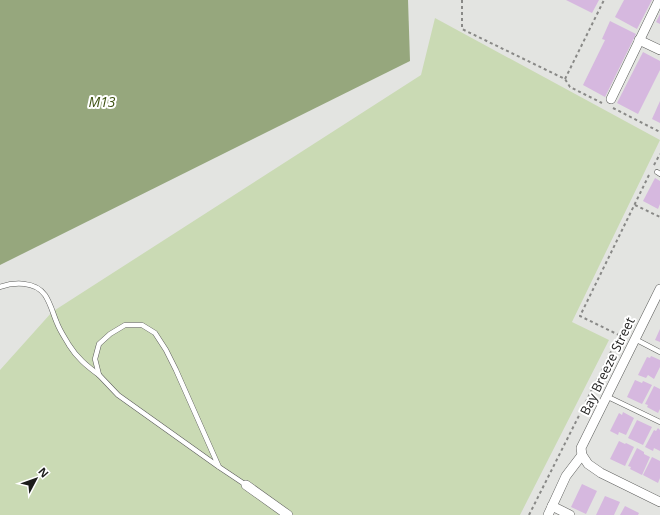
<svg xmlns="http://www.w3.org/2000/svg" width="660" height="515" font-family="'Open Sans',sans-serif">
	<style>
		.green { fill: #cadab4 }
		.water { fill: #96a77d }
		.building { fill: #d6b8df }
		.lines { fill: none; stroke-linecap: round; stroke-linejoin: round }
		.lane-casing { stroke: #5d5e5c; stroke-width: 5.5 }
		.street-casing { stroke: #5d5e5c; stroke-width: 10 }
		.path { stroke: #898987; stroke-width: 2; stroke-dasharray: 3 3; stroke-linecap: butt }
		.lane { stroke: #fff; stroke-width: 4.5 }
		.street { stroke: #fff; stroke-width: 9 }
		.labels { text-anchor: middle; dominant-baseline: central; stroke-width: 4; stroke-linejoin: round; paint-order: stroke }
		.street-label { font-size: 13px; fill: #1b1b1a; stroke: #fff }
		.water-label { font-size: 14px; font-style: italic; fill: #3f5313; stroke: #fff }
	</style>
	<rect width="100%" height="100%" fill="#e3e4e1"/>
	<polygon class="green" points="435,18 660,140 572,322 609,340 520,515 0,515 0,370 52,312 421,75"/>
	<polygon class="water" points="0,0 408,0 410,61 0,265"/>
	<g class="building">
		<polygon points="566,0 599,0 592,13"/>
		<polygon points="624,0 652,0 637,29 615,17"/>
		<polygon points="660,14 660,24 656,22"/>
		<polygon points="610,21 636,34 605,97 583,85 605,40 602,39"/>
		<polygon points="643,52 660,61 660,70 638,114 617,103"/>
		<polygon points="660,101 660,123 652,119"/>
		<polygon points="655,178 660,181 660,204 658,209 643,201"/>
		<polygon points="660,329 660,342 655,340"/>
		<polygon points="651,356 660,360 660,367 654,379 648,375 646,378 638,375 647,357 650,358"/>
		<polygon points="635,380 642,383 643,381 652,385 642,404 627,397"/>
		<polygon points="654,386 660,389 660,409 658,413 647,407 648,405 645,404"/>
		<polygon points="623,412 634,418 626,435 619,432 618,435 610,431 619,413 622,415"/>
		<polygon points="637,420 652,427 643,445 628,438"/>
		<polygon points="658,428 660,430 660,451 654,448 653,451 645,447 654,430 656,431"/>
		<polygon points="619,441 625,444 626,443 634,447 625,466 610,459"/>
		<polygon points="637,448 644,452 644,454 650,457 642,475 630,469 631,467 628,466"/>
		<polygon points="652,457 660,461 660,478 658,483 643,475"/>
		<polygon points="582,484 597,491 586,514 571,507"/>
		<polygon points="605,496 620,502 614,515 596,515"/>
		<polygon points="625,506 639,513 638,515 620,515"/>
	</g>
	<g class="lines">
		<defs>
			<g id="lane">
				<polyline points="657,172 660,174"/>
				<path d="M 0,287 C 14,282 35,281 45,295 C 51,304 53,314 57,323 C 60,331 65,338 69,345 C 77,358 87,366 99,375"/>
				<polyline points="635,339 660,352"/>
				<polyline points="606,396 660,422"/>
				<polyline points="219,467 176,370 166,350 155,333 142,325 125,325 110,334 99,344 95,359 99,375 118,395 219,467 246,485"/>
			</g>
			<g id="street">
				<polyline points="639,40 660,50"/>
				<polyline points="611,99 659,0"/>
				<polyline points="660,289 581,448 582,455 588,464 601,473 660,502"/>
				<polyline points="246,485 288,515"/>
				<polyline points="552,506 570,515"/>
				<polyline points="548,515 566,476 582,455"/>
			</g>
		</defs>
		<use href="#lane" class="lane-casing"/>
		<use href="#street" class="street-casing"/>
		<g class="path">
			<polyline points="462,0 462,29 565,79 570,87 602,103"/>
			<polyline points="565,79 604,0"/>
			<polyline points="613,108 660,132"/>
			<polyline points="654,165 660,154"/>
			<polyline points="635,205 660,217"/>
			<polyline points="625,338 580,316 649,175"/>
			<polyline points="529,515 619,336"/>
		</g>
		<use href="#lane" class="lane"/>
		<use href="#street" class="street"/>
	</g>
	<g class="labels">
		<g class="street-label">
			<text transform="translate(607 366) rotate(-64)">Bay Breeze Street</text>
		</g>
		<g class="water-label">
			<text x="102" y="101">M13</text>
		</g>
	</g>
	<g transform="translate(36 479) rotate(49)" stroke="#ffffff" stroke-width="3" paint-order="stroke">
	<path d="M0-3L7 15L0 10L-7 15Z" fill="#1b1b1a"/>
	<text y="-6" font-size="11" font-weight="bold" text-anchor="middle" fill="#1b1b1a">N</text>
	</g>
</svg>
